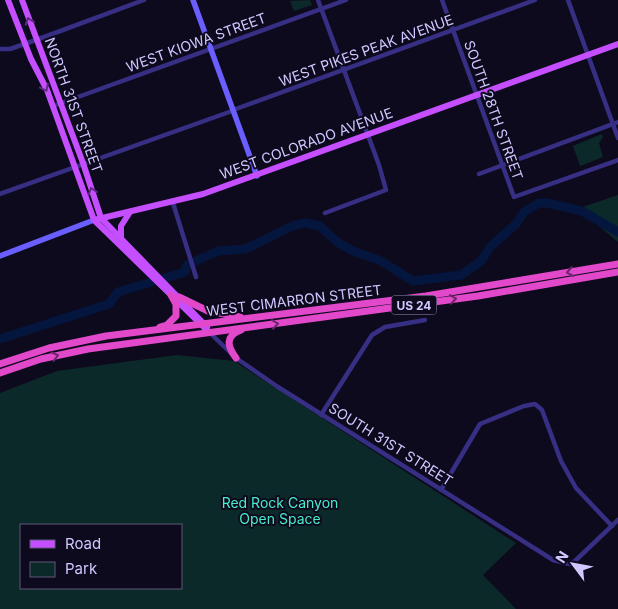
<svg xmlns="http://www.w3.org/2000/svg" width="618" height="609" font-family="Inter,sans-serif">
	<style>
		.green { fill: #0c2929; fill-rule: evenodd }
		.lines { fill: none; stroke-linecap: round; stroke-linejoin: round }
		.stream { stroke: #04163d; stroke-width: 1 }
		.river { stroke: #04163d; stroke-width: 9 }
		.minor { stroke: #362f83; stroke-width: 4.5 }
		.secondary { stroke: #6a5eff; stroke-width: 5.5 }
		.primary { stroke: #c54eff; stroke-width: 6 }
		.trunk { stroke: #e248ca; stroke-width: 7 }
		.oneway { stroke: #602983 }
		.oneway2 { stroke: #6d266b }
		.labels { text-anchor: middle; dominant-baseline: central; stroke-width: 4; stroke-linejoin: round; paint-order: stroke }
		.shield { fill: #0e0a1e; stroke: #968ebc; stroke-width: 1 }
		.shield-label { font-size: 12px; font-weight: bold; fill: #d0c7ff }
		.street-label { font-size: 14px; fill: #d0c7ff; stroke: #0e0a1e }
		.park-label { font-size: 14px; fill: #47ebca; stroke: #0e0a1e }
	</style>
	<rect width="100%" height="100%" fill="#0e0a1e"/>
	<g class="green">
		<polygon points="310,0 312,5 294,11 290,1"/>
		<polygon points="602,134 603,137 599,143 603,157 580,166 573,146"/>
		<polygon points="618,195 618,242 594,222 571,211"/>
		<path d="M 177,355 L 234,361 L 516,543 L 483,575 L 516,609 L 0,609 L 0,393 L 57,371 ZM 21,525 L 181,525 L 181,588 L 21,588 Z"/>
	</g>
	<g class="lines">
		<polyline class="stream" points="15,0 27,36"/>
		<polyline class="river" points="0,339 109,304 118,292 185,272 187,265 218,251 245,249 295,225 306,223 320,226 337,242 353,251 381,261 413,281 461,275 481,261 491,246 516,224 524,212 539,203 547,203 582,211 618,232"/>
		<g class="minor">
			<polyline points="318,0 379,165 386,190 325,213"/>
			<polyline points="442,0 514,197 618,160"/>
			<polyline points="568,0 618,138"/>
			<polyline points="0,49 10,49 36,40 144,0"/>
			<polyline points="53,106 346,0"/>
			<polyline points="233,110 535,0"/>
			<polyline points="479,174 618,122"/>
			<polyline points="0,194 232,111"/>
			<polyline points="173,203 196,277"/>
			<polyline points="209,332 236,358 278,387 553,560 569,564 575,561 618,520"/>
			<polyline points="321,415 372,335 385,327 425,320"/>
			<polyline points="441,490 480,424 524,406 535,404 542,410 561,461 576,488 612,526"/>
		</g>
		<g class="secondary">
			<polyline points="193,0 257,176"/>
			<polyline points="0,256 94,220"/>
		</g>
		<g class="primary">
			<polyline points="8,0 31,59 47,90 94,220 209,332"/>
			<polyline points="22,0 83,163 101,218 207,327"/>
			<polyline points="94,220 203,194 618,44"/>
			<polyline points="121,238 121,226 130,212"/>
		</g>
		<g class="trunk">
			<polyline points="179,297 208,311 240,317"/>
			<polyline points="160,327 167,325 176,316 176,304 171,295"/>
			<path d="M 236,358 C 227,346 225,336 241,330"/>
			<polyline points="0,364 49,348 106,336 426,296 618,264"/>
			<polyline points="0,373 41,359 88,349 478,296 618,272"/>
		</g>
	</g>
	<defs><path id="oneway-chevron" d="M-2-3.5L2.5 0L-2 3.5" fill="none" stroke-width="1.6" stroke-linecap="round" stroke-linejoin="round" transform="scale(1.25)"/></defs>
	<g class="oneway">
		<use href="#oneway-chevron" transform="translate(29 21) rotate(-110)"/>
		<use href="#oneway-chevron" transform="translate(45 88) rotate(64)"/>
		<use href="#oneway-chevron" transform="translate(92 191) rotate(-108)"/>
	</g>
	<g class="oneway2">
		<use href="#oneway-chevron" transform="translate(570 272) rotate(170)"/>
		<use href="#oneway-chevron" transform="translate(453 299) rotate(-8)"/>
		<use href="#oneway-chevron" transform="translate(275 324) rotate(-8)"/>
		<use href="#oneway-chevron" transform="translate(55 356) rotate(-14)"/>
	</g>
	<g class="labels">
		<rect class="shield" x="391.5" y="295.5" width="45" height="19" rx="4"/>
		<g class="shield-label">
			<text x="414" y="305">US 24</text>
		</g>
		<g class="street-label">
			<text transform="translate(196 42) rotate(-20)">WEST KIOWA STREET</text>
			<text transform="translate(366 50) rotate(-20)">WEST PIKES PEAK AVENUE</text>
			<text transform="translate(74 105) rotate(70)">NORTH 31ST STREET</text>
			<text transform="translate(494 110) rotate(70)">SOUTH 28TH STREET</text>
			<text transform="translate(306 143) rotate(-20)">WEST COLORADO AVENUE</text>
			<text transform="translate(294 300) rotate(-7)">WEST CIMARRON STREET</text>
			<text transform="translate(391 444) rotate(32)">SOUTH 31ST STREET</text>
		</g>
		<g class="park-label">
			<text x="280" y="502">Red Rock Canyon<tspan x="280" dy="16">Open Space</tspan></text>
		</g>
	</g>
	<rect x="20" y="524" width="162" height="65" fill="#0e0a1e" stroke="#5c5678"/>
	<rect x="30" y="540" width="25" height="8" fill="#c54eff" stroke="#5c5678"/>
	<text x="65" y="549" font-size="15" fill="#d0c7ff">Road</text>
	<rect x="30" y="562" width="25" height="15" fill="#0c2929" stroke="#5c5678"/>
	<text x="65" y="574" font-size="15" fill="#d0c7ff">Park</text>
	<g transform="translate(573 564) rotate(302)" stroke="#0e0a1e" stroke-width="4" paint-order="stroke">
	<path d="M0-4L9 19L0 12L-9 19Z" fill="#d0c7ff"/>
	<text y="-8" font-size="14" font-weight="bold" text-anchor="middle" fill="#d0c7ff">N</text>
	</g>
</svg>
